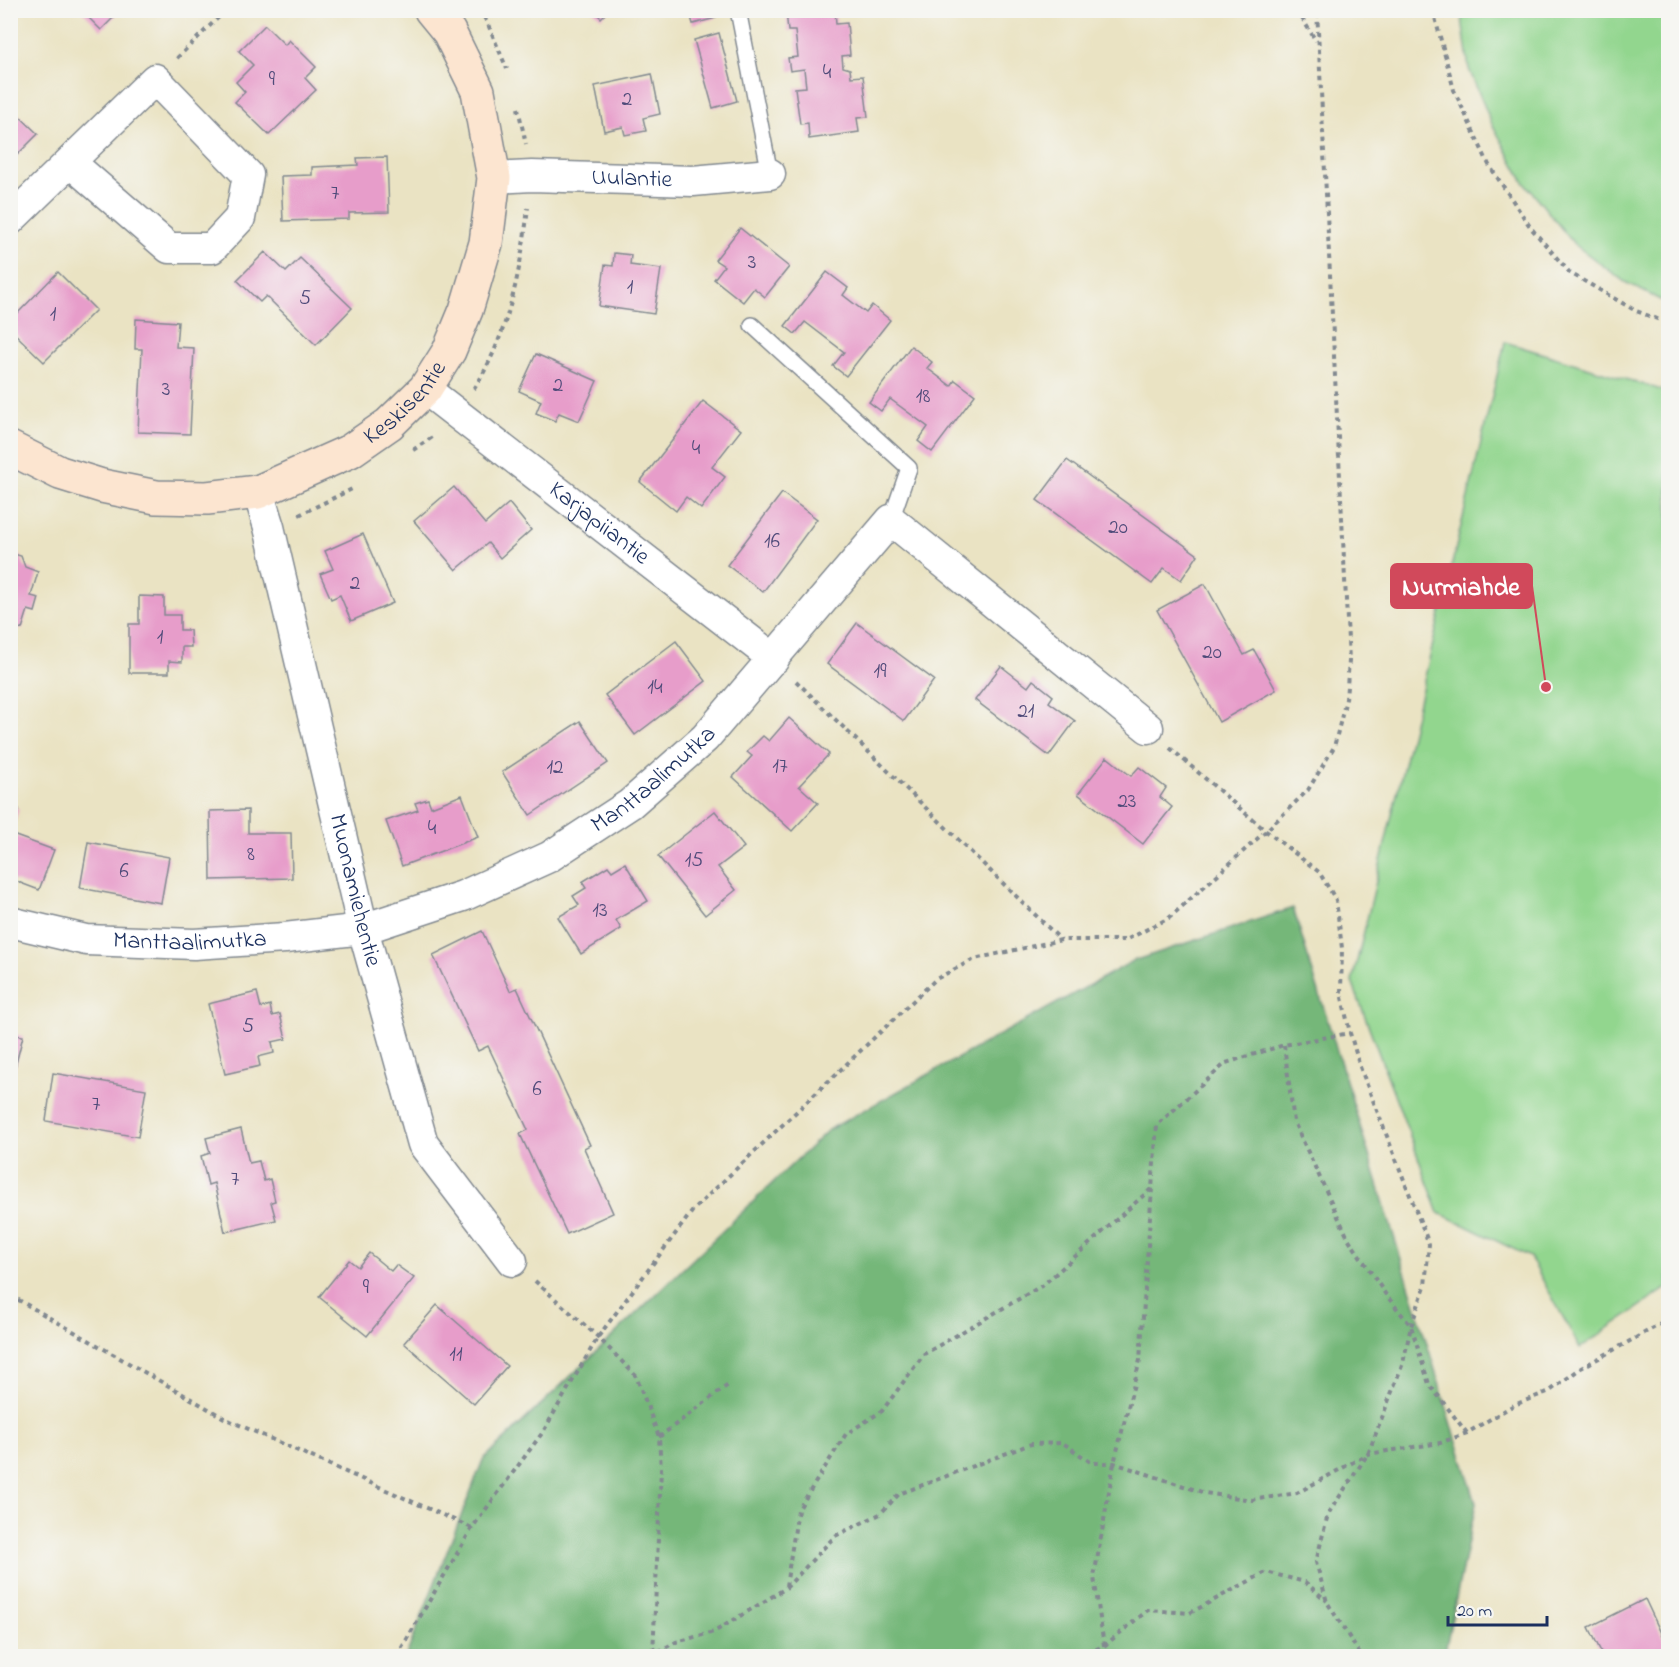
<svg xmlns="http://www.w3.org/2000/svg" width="1679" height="1667" font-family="'Indie Flower',sans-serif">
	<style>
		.green { fill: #92d68e; stroke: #568276; stroke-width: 1.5 }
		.forest { fill: #75b779; stroke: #48736c; stroke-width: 1.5 }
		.building { fill: #e79dca }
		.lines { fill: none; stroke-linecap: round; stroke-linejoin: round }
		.lane-casing { stroke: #828990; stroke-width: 18 }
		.street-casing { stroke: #828990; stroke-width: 33 }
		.secondary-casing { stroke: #828990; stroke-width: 36 }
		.path { stroke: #828990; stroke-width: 4; stroke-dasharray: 4.5 4.5; stroke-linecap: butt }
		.lane { stroke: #fff; stroke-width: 15 }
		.street { stroke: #fff; stroke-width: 30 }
		.secondary { stroke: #fce5d0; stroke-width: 33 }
		.labels { text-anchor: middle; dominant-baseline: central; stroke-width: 4.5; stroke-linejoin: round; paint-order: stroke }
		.number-label { font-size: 21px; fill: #4e4a79 }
		.street-label { font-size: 24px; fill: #1b2f5e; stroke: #f6f6f2 }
		.leader { fill: none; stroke: #d1495b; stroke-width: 2 }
		.callout-dot { fill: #d1495b; stroke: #f6f6f2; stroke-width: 2 }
		.callout { fill: #d1495b; stroke: #d1495b; stroke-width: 2 }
		.callout-label { font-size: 26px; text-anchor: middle; font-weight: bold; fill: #fff }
	</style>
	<rect width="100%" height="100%" fill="#f6f6f2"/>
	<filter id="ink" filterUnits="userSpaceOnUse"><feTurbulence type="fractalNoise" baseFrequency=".0167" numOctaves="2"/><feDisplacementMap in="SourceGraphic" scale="12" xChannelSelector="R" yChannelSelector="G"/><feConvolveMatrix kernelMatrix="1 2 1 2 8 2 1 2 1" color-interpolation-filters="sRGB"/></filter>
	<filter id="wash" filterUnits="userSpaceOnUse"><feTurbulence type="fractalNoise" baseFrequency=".008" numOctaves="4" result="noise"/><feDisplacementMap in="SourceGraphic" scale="24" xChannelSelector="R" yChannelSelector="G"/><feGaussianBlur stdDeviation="1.35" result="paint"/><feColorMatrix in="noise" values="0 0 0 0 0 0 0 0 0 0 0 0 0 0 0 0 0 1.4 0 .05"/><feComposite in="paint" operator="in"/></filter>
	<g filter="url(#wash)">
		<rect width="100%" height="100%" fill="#eae3c3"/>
		<g class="green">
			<polygon points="1639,11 1668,17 1668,304 1625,282 1574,244 1524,182 1491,122 1469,69 1461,11"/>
			<polygon points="1505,342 1668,392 1668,1287 1580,1348 1530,1257 1439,1213 1352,982"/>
		</g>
		<polygon class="forest" points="1293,908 1476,1503 1444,1656 406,1656 483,1460 828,1130 1133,961"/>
		<g id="blocks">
			<g class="building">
				<polygon points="81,10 121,10 101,30"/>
				<polygon points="593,10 609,10 601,18"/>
				<polygon points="689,10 714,10 716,18 693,24"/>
				<polygon points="835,10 836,24 847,23 850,55 842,56 843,67 850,69 851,77 863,76 868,117 857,118 859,132 809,139 808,123 800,124 795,88 806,87 804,69 790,71 788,58 798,57 795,31 788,31 786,11"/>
				<polygon points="265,25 285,45 289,40 316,67 305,78 316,90 269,135 235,102 245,92 236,82 253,65 239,51"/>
				<polygon points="719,33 737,101 713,108 694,40"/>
				<polygon points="652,74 660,114 643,118 646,131 625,135 623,127 604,131 595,86"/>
				<polygon points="10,107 38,134 10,162"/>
				<polygon points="387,157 389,212 349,213 349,219 283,221 281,176 312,175 312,167 358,165 357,158"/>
				<polygon points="740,228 789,267 765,297 754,288 743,302 714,279 724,266 715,260"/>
				<polygon points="265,252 286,272 300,258 352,308 316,345 266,296 260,302 237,280"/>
				<polygon points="614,253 631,255 630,265 661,269 654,314 599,306 605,265 613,266"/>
				<polygon points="58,272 96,310 44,362 10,329 10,321"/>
				<polygon points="827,272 848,288 843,295 866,313 872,305 890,320 846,376 833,366 844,352 805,322 795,334 785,326"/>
				<polygon points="136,319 178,322 176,347 194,348 190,434 138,432 142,349 135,349"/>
				<polygon points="911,346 932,362 927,368 951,386 955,380 975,395 932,452 918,441 928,427 890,399 881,411 869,402"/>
				<polygon points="536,354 597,381 579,421 559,413 555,421 536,413 541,401 519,391"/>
				<polygon points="703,401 741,430 712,467 725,477 701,509 686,497 676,511 640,482"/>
				<polygon points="1067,460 1198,555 1181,580 1164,568 1152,584 1037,500"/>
				<polygon points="454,487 485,524 509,503 531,530 500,558 488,543 456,570 414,521"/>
				<polygon points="782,493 817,519 763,592 727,565"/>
				<polygon points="363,534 393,603 351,621 340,595 331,599 320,574 333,569 325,551"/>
				<polygon points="10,553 21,556 25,567 38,572 31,596 39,598 35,612 28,610 22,629 10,625"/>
				<polygon points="1205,584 1244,655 1254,650 1276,690 1219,722 1157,610"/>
				<polygon points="139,596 164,597 164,615 180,615 180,630 190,630 191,647 182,647 182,662 169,661 169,673 129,673 129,624 139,624"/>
				<polygon points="857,623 934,680 904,721 827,664"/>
				<polygon points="676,641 706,681 635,735 605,695"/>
				<polygon points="1001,666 1028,687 1033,680 1053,696 1049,702 1075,721 1049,756 975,700"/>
				<polygon points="789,718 829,754 799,786 818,803 792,831 733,777 752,756 747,752 763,736 769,741"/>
				<polygon points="580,721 608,763 530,815 502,772"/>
				<polygon points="1107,757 1131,776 1139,767 1166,788 1160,797 1172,807 1143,844 1078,794"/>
				<polygon points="462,795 478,837 402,866 386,821 418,810 415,803 428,799 431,807"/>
				<polygon points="10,805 19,809 11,831 10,831"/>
				<polygon points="248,810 248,833 291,833 292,878 211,880 210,811"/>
				<polygon points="715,811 744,847 718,867 736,890 705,915 658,856"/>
				<polygon points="10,834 54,850 39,890 10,879"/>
				<polygon points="88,842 169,857 161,903 80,888"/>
				<polygon points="625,863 648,901 616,920 621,929 581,954 558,917 579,905 573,896 586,888 582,882 608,866 612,871"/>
				<polygon points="482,931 510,991 517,988 590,1145 584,1148 613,1213 567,1234 520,1134 528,1130 488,1046 478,1051 433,955"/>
				<polygon points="257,992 261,1008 270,1005 272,1016 280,1014 286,1039 272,1042 274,1053 258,1057 260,1066 225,1074 208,1004"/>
				<polygon points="10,1034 23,1036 11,1083 10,1083"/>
				<polygon points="53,1073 146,1089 138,1137 46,1121"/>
				<polygon points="241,1129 249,1163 259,1161 264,1181 270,1179 275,1201 271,1202 276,1220 225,1232 214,1183 208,1185 201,1156 210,1153 206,1138"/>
				<polygon points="369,1253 391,1271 396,1265 414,1278 367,1336 319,1297 349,1260 358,1267"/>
				<polygon points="437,1305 507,1366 474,1404 404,1343"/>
				<polygon points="1645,1599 1668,1648 1651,1656 1603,1656 1589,1627"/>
			</g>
		</g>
	</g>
	<g filter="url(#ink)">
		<use href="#blocks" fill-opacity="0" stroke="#828990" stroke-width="1.5"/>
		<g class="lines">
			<defs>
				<g id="lane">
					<polyline points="738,10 770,174"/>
					<polyline points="752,325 909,468 891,520"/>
				</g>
				<g id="street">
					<path id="s1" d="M 494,178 L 532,176 L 693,181 L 770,174"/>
					<polyline points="10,220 155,79 248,175 240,218 212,248 169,248 71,163"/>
					<path id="s2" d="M 425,389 L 774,659"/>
					<path id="s3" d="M 258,492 L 269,527 L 363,929 L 423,1144 L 512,1261"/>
					<path id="s4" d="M 10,922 L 86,940 L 194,944 L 285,938 L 363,929 L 463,896 L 549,857 L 630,804 L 705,738 L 891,520 L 1148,728"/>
				</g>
				<g id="secondary">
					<path id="s5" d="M 10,448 L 60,473 L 102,486 L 156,497 L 207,498 L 258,492 L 350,451 L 389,424 L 425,389 L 449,351 L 466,310 L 486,243 L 494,178 L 478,91 L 449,32 L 431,10"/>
				</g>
			</defs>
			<use href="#lane" class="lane-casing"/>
			<use href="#street" class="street-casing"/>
			<use href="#secondary" class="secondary-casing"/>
			<g class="path">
				<polyline points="479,10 487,22 507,69"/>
				<polyline points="1297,10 1316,41"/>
				<polyline points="1433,10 1454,90 1489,165 1531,228 1570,273 1636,311 1668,323"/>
				<polyline points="177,58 226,10"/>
				<polyline points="518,108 526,144"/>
				<path d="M 474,389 C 508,336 521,270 528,208"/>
				<polyline points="413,450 434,436"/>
				<polyline points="299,515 354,488"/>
				<polyline points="796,681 1061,940"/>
				<polyline points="1170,748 1266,831 1319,872 1336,900 1342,948 1341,993 1350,1033 1360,1067 1429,1244 1425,1286 1411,1326 1403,1363 1368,1454 1328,1514 1316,1562 1327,1602 1361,1656"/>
				<polyline points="1284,1045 1294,1122 1348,1238 1386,1295 1411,1326 1429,1384 1467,1433"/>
				<polyline points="535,1281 598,1337 636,1376 659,1437 661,1469 653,1655"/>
				<polyline points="10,1295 226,1419 472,1528"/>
				<polyline points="659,1437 728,1385"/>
				<polyline points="786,1586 798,1510 846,1434 882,1411 924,1354 1043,1285 1152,1188 1157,1125 1226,1063 1284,1045 1350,1033"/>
				<polyline points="1104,1646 1094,1577 1114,1463 1140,1360 1152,1188"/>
				<polyline points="397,1656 472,1528 543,1432 598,1337 694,1209 936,979 974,959 1061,940 1126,940 1169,918 1266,831 1308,790 1334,747 1346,699 1349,661 1317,10"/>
				<polyline points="650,1656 676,1642 714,1632 786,1588 835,1536 880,1514 899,1494 1031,1444 1063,1443 1092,1463 1114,1463 1205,1493 1252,1500 1297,1493 1368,1454 1440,1443 1467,1433 1514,1405 1550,1391 1581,1368 1668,1320"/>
				<polyline points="1079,1656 1104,1646 1148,1610 1190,1613 1266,1572 1305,1582 1327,1601"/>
			</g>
			<use href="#lane" class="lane"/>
			<use href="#street" class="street"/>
			<use href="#secondary" class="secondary"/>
		</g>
	</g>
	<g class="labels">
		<g class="number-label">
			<text x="827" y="73">4</text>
			<text x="272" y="80">9</text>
			<text x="627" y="100">2</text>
			<text x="335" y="194">7</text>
			<text x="752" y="263">3</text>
			<text x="630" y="288">1</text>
			<text x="305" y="299">5</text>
			<text x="53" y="315">1</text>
			<text x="558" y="386">2</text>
			<text x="166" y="390">3</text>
			<text x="923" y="397">18</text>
			<text x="696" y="449">4</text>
			<text x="1118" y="528">20</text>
			<text x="772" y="542">16</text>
			<text x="355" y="584">2</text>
			<text x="160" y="638">1</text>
			<text x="1212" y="653">20</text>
			<text x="880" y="672">19</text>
			<text x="655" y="688">14</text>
			<text x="1026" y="712">21</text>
			<text x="780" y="767">17</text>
			<text x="555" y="768">12</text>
			<text x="1127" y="802">23</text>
			<text x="432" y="829">4</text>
			<text x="251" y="855">8</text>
			<text x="694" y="861">15</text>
			<text x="124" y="872">6</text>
			<text x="600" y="911">13</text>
			<text x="248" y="1027">5</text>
			<text x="537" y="1090">6</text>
			<text x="96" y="1105">7</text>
			<text x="235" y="1180">7</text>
			<text x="366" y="1288">9</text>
			<text x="456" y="1355">11</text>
		</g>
		<g class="street-label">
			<text stroke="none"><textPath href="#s1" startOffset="138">Uulantie</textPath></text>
			<text stroke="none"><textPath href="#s5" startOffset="432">Keskisentie</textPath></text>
			<text stroke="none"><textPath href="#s2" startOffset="220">Karjapiiantie</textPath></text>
			<text stroke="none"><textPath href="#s4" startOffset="686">Manttaalimutka</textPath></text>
			<text stroke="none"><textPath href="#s3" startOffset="410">Muonamiehentie</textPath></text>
			<text stroke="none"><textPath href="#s4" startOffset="182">Manttaalimutka</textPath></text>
		</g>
	</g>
	<path class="leader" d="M1546 687L1532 586"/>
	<circle class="callout-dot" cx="1546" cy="687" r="6"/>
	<rect class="callout" x="1391" y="564" width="141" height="44" rx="6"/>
	<g class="callout-label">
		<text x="1461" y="595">Nurmiahde</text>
	</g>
	<rect width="1679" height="1667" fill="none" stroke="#f6f6f2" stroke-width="36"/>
	<path d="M1448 1616v9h99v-9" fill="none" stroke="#1b2f5e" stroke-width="3"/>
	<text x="1457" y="1616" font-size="18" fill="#1b2f5e" stroke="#f6f6f2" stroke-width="4.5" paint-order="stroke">20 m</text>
</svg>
